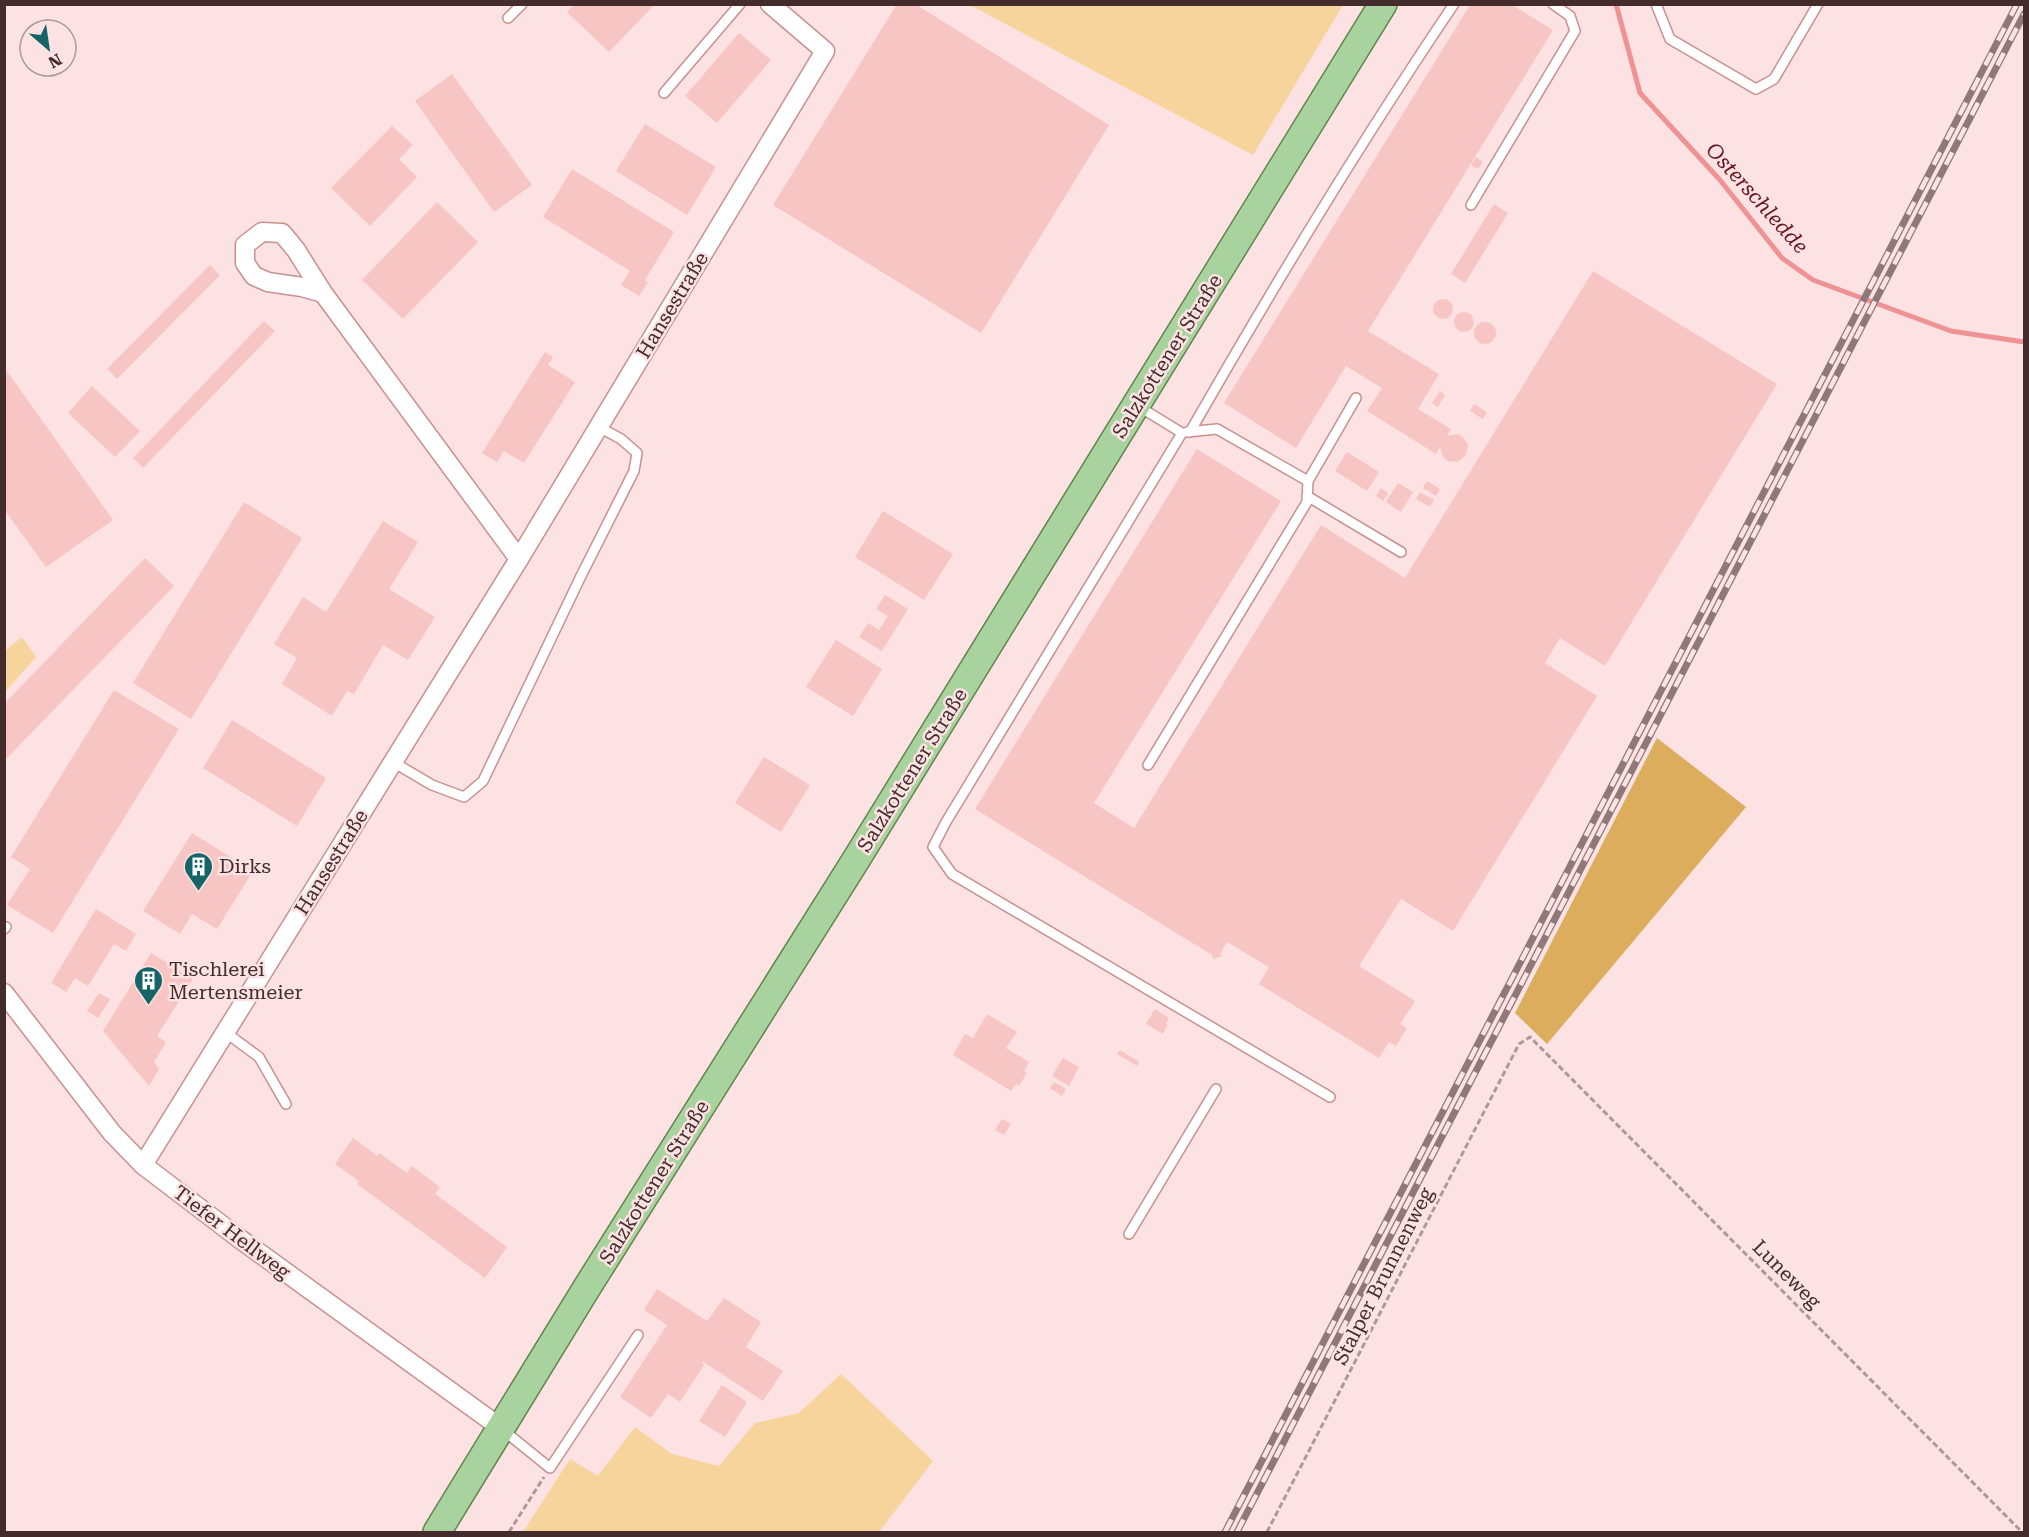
<svg xmlns="http://www.w3.org/2000/svg" width="2029" height="1537" font-family="'Roboto Serif',serif">
	<style>
		.green { fill: #f6d49c }
		.forest { fill: #dbad5c }
		.lines { fill: none; stroke-linecap: round; stroke-linejoin: round }
		.stream { stroke: #ef9293; stroke-width: 5 }
		.building { fill: #f7c5c4 }
		.lane-casing { stroke: #ca8f8f; stroke-width: 12 }
		.street-casing { stroke: #ca8f8f; stroke-width: 21 }
		.primary-casing { stroke: #60854c; stroke-width: 30 }
		.path { stroke: #b19898; stroke-width: 3; stroke-dasharray: 6 3; stroke-linecap: butt }
		.lane { stroke: #fff; stroke-width: 9 }
		.street { stroke: #fff; stroke-width: 18 }
		.primary { stroke: #a9d39e; stroke-width: 27 }
		.rail-casing { stroke: #917878; stroke-width: 7 }
		.rail { stroke: #fce2e2; stroke-width: 4.5; stroke-dasharray: 14; stroke-linecap: butt }
		.labels { text-anchor: middle; dominant-baseline: central; stroke-width: 5; stroke-linejoin: round; paint-order: stroke }
		.street-label { font-size: 20px; fill: #442c2c; stroke: #fce2e2 }
		.poi-label { font-size: 20px; fill: #442c2c; stroke: #fce2e2; text-anchor: start }
		.water-label { font-size: 21px; font-style: italic; fill: #691720; stroke: #fce2e2 }
	</style>
	<rect width="100%" height="100%" fill="#fce2e2"/>
	<g class="green">
		<polygon points="970,5 1343,5 1253,155"/>
		<polygon points="22,637 36,657 5,692 5,651"/>
		<polygon points="841,1374 933,1461 879,1532 523,1532 570,1459 598,1476 635,1427 672,1454 719,1466 755,1423 799,1413"/>
	</g>
	<polygon class="forest" points="1657,738 1746,807 1547,1044 1515,1013"/>
	<g class="lines">
		<polyline class="stream" points="1616,4 1640,93 1720,180 1782,258 1813,280 1951,331 2024,342"/>
	</g>
	<g class="building">
		<polygon points="574,4 655,4 609,52 567,12"/>
		<polygon points="897,4 915,4 1109,125 981,333 773,205"/>
		<polygon points="1470,5 1512,5 1553,30 1368,331 1439,374 1418,409 1451,429 1447,436 1457,434 1462,436 1468,445 1466,455 1458,462 1447,461 1443,457 1440,447 1436,454 1367,411 1382,388 1346,366 1296,448 1224,403"/>
		<polygon points="739,33 771,60 717,123 685,96"/>
		<polygon points="452,74 532,185 494,212 415,101"/>
		<polygon points="645,124 716,167 687,215 616,171"/>
		<polygon points="392,126 413,145 399,159 417,177 370,226 331,188"/>
		<polygon points="1476,157 1483,162 1478,169 1471,165"/>
		<polygon points="572,169 674,232 645,280 648,282 639,296 621,285 630,271 543,217"/>
		<polygon points="437,202 478,242 403,319 362,280"/>
		<polygon points="1494,204 1508,213 1465,283 1451,274"/>
		<polygon points="210,265 220,275 117,379 107,369"/>
		<polygon points="1593,271 1777,384 1605,666 1560,638 1545,663 1597,696 1453,931 1401,899 1359,966 1415,1001 1400,1024 1407,1028 1396,1046 1389,1042 1379,1058 1259,984 1269,967 1227,942 1220,954 1222,956 1213,959 1212,955 975,809 1197,449 1281,501 1094,803 1134,828 1321,525 1405,578"/>
		<circle cx="1443" cy="309" r="10"/>
		<circle cx="1464" cy="322" r="10"/>
		<polygon points="264,321 275,331 143,468 133,458"/>
		<circle cx="1485" cy="333" r="11"/>
		<polygon points="545,352 553,357 548,365 575,382 524,463 504,451 497,462 482,453"/>
		<polygon points="4,367 113,520 46,567 4,509"/>
		<polygon points="92,386 140,431 115,457 68,413"/>
		<polygon points="1440,391 1445,395 1438,407 1432,403"/>
		<polygon points="1474,404 1487,412 1483,419 1470,411"/>
		<polygon points="1347,452 1379,472 1367,491 1335,471"/>
		<polygon points="1427,481 1440,489 1436,496 1423,488"/>
		<polygon points="1398,483 1413,492 1401,512 1386,502"/>
		<polygon points="1381,488 1388,493 1383,501 1376,496"/>
		<polygon points="1420,492 1434,500 1430,507 1416,499"/>
		<polygon points="244,502 302,538 191,719 133,683"/>
		<polygon points="883,511 953,554 924,600 855,557"/>
		<polygon points="383,521 418,542 389,589 435,617 408,660 383,645 354,694 347,691 332,716 282,684 297,658 274,644 303,597 326,612"/>
		<polygon points="145,558 174,586 4,761 4,704"/>
		<polygon points="885,595 908,609 882,651 859,637 868,623 879,630 888,616 876,609"/>
		<polygon points="836,640 882,669 853,716 806,687"/>
		<polygon points="114,690 179,729 53,933 7,905 30,869 11,857"/>
		<polygon points="232,720 326,778 297,826 203,768"/>
		<polygon points="764,757 810,785 781,832 735,803"/>
		<polygon points="192,833 253,871 217,929 192,914 180,934 143,911"/>
		<polygon points="96,909 136,934 126,951 114,944 88,986 75,978 66,992 51,983"/>
		<polygon points="151,953 193,979 157,1036 166,1042 154,1062 159,1069 149,1086 103,1031"/>
		<polygon points="99,993 110,999 98,1018 87,1011"/>
		<polygon points="1155,1009 1169,1018 1166,1024 1168,1025 1163,1034 1146,1024"/>
		<polygon points="987,1014 1017,1032 1006,1048 1029,1062 1024,1071 1027,1073 1019,1086 1016,1084 1011,1091 953,1055 965,1034 973,1038"/>
		<polygon points="1120,1050 1139,1062 1137,1066 1117,1054"/>
		<polygon points="1063,1058 1079,1067 1069,1086 1052,1076"/>
		<polygon points="1054,1082 1066,1089 1062,1096 1050,1088"/>
		<polygon points="1002,1119 1011,1124 1004,1135 995,1130"/>
		<polygon points="353,1138 378,1156 379,1153 407,1173 412,1166 440,1187 435,1194 507,1247 485,1278 357,1184 359,1181 335,1164"/>
		<polygon points="657,1289 707,1321 724,1298 761,1322 746,1347 783,1371 763,1401 702,1361 704,1365 680,1402 668,1394 651,1418 620,1397 667,1325 644,1310"/>
		<polygon points="722,1385 747,1402 725,1437 699,1421"/>
	</g>
	<g class="lines">
		<defs>
			<g id="lane">
				<polyline points="1656,4 1670,39 1756,89 1774,79 1818,4"/>
				<polyline points="508,18 522,4"/>
				<polyline points="664,93 740,4"/>
				<polyline points="1471,205 1575,31 1570,16 1553,4"/>
				<polyline points="1138,406 1182,433 946,822 933,847 952,874 1330,1097"/>
				<path d="M 1190,432 C 1273,287 1360,143 1454,4"/>
				<polyline points="1308,481 1356,398"/>
				<polyline points="1307,496 1401,552"/>
				<polyline points="393,762 432,785 464,797 483,781 581,576 634,471 637,453 621,439 599,427"/>
				<polyline points="1148,765 1307,502 1308,481 1217,429 1187,432"/>
				<polyline points="4,929 6,927"/>
				<polyline points="225,1032 259,1057 286,1104"/>
				<polyline points="1129,1234 1216,1089"/>
				<polyline points="503,1430 550,1468 638,1335"/>
			</g>
			<g id="street">
				<polyline points="323,293 302,287 268,282 254,276 245,263 245,245 262,232 282,233 296,250 323,293 519,559"/>
				<polyline points="4,993 112,1133 143,1165 240,1239 501,1428"/>
				<polyline points="143,1165 519,559 825,51 770,4"/>
			</g>
			<polyline id="primary" points="437,1532 586,1289 854,863 1383,4"/>
		</defs>
		<use href="#lane" class="lane-casing"/>
		<use href="#street" class="street-casing"/>
		<use href="#primary" class="primary-casing"/>
		<g class="path">
			<polyline points="509,1532 544,1477"/>
			<polyline points="1267,1532 1519,1044 1530,1037 2022,1532"/>
		</g>
		<use href="#lane" class="lane"/>
		<use href="#street" class="street"/>
		<use href="#primary" class="primary"/>
		<defs>
			<g id="rail">
				<polyline points="1225,1532 2017,4"/>
				<polyline points="1237,1532 2024,14"/>
			</g>
		</defs>
		<use href="#rail" class="rail-casing"/>
		<use href="#rail" class="rail"/>
	</g>
	<defs>
		<symbol id="building-pin" viewBox="-11 -11 22 30"><path d="M0 17L-7.5 6A9.5 9.5 0 1 1 7.5 6Z" fill="#156568" stroke="#fce2e2"/><path d="M-4-6H4V6H1V3H-1V6H-4ZM-2.5-4.3h1.7v1.8h-1.7ZM.8-4.3h1.7v1.8H.8ZM-2.5-1h1.7V.8h-1.7ZM.8-1h1.7V.8H.8Z" fill="#fff"/></symbol>
	</defs>
	<g fill-rule="evenodd">
		<use href="#building-pin" x="182" y="850" width="33" height="45"/>
		<use href="#building-pin" x="132" y="964" width="33" height="45"/>
	</g>
	<g class="labels">
		<g class="street-label">
			<text transform="translate(672 305) rotate(-59)">Hansestraße</text>
			<text transform="translate(1167 356) rotate(-58)">Salzkottener Straße</text>
			<text transform="translate(912 770) rotate(-58)">Salzkottener Straße</text>
			<text transform="translate(331 862) rotate(-58)">Hansestraße</text>
			<text transform="translate(654 1182) rotate(-58)">Salzkottener Straße</text>
			<text transform="translate(232 1232) rotate(37)">Tiefer Hellweg</text>
			<text transform="translate(1787 1274) rotate(45)">Luneweg</text>
			<text transform="translate(1383 1276) rotate(-63)">Stalper Brunnenweg</text>
		</g>
		<g class="poi-label">
			<text x="219" y="866">Dirks</text>
			<text x="169" y="969">Tischlerei<tspan x="169" dy="23">Mertensmeier</tspan></text>
		</g>
		<g class="water-label">
			<text transform="translate(1757 198) rotate(48)">Osterschledde</text>
		</g>
	</g>
	<rect width="2029" height="1537" fill="none" stroke="#442c2c" stroke-width="12"/>
	<g transform="translate(48 48) rotate(151)"><circle r="28" fill="#fce2e2" stroke="#b29999" stroke-width="1.5"/>
	<path d="M0-4.5L10 22L0 15L-10 22Z" fill="#156568"/>
	<text y="-9" font-size="16" font-weight="bold" text-anchor="middle" fill="#442c2c">N</text>
	</g>
</svg>
